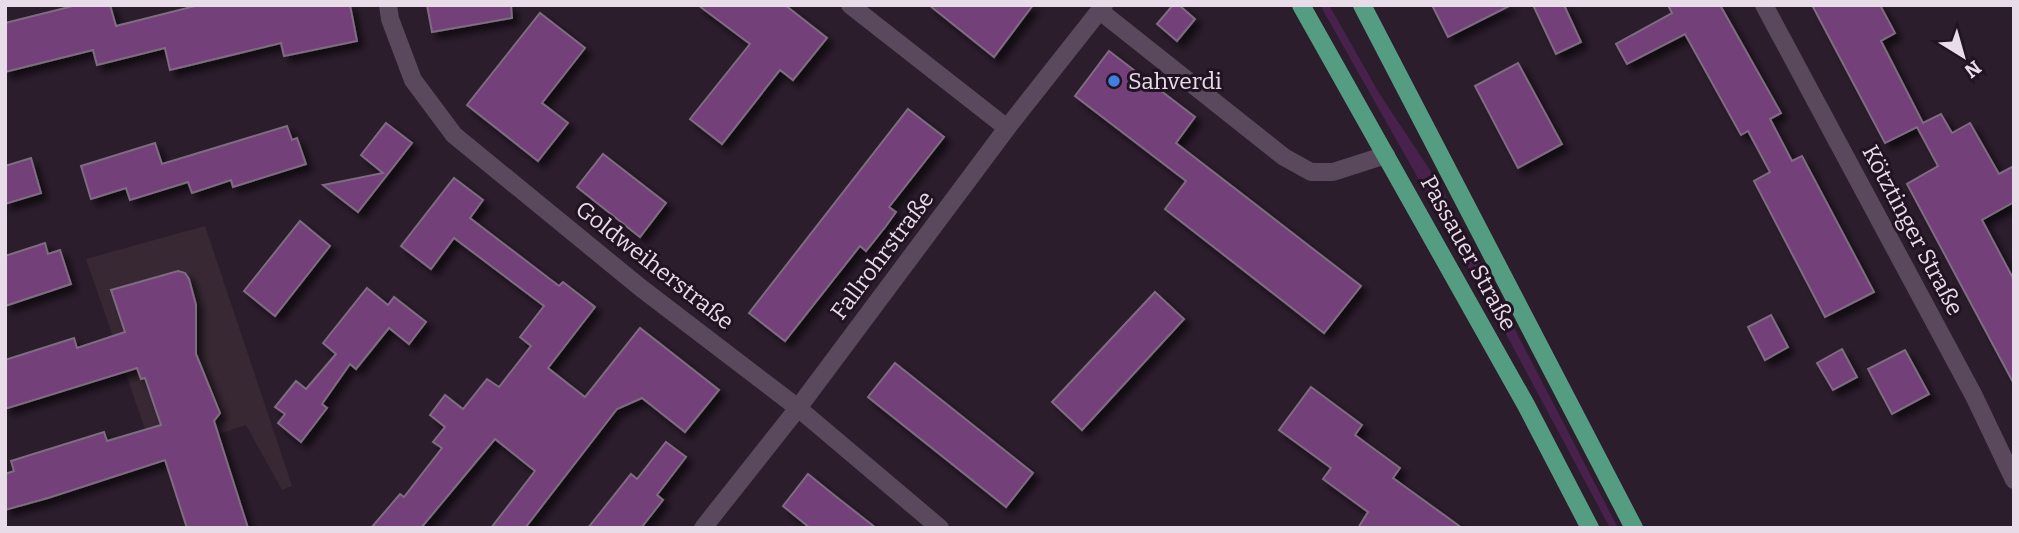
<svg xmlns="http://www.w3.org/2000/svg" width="2019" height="533" font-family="Bitter,serif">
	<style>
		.education { fill: #382834 }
		.green { fill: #48224d }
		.building { fill: #733f79; stroke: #7e6c80; stroke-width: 2; filter: url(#shadow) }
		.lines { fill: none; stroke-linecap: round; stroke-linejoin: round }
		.street { stroke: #5a495c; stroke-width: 18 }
		.primary { stroke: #559d82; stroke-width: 18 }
		.shop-dot { fill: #3f7fe0; stroke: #221323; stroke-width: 2.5 }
		.labels { text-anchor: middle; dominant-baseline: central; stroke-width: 6; stroke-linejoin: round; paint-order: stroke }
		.poi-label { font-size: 23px; fill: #e7dce8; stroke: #221323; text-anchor: start }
		.street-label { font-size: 23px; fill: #e7dce8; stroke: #221323 }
	</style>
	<defs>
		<filter id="shadow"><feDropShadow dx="6" dy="6" stdDeviation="3.5" flood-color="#0009"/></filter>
	</defs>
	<rect width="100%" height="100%" fill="#2c1d2d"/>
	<polygon class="education" points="205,226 292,486 282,490 246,425 154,455 86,259"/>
	<polygon class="green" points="1320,5 1329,5 1379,93 1441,187 1618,528 1610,528 1499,321"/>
	<g class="building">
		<polygon points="77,5 110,5 116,26 199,5 350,5 357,41 284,56 281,43 170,70 165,48 97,65 93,50 5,72 5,23"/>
		<polygon points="427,5 511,5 512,18 432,32"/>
		<polygon points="698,5 785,5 827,38 793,80 780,70 722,144 690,119 750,44"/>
		<polygon points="929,5 1033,5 994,57"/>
		<polygon points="1173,5 1179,5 1195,19 1177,41 1157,24"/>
		<polygon points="1432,5 1511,5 1448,37"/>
		<polygon points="1533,5 1564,5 1581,42 1556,54"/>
		<polygon points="1668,5 1720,5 1781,113 1770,119 1792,161 1802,156 1874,292 1825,317 1754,181 1770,172 1748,131 1741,135 1685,34 1627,64 1616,44 1672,13"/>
		<polygon points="1812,5 1880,5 1895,33 1881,41 1923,123 1941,114 1952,133 1970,123 1999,174 2014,166 2014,202 1982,220 2014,280 2014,384 1907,184 1938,166 1917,127 1885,143"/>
		<polygon points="540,13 585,48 542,103 568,123 538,161 467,105"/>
		<polygon points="1109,51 1195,117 1176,143 1361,286 1324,333 1165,209 1186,181 1075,96"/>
		<polygon points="1518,63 1562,144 1518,168 1475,86"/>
		<polygon points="908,109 944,137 889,207 896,212 886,226 866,251 860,246 785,341 749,313"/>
		<polygon points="386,123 412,143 358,212 323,185 383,173 361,155"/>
		<polygon points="287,126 292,140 297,138 306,164 233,187 231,180 192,193 188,182 130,200 126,188 91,199 81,166 155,143 162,164"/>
		<polygon points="603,154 666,203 640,237 577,187"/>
		<polygon points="31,158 41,193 5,204 5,166"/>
		<polygon points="454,178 483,200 470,218 559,286 563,282 595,307 548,368 585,397 640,328 719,390 685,432 642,398 617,409 525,528 491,528 535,471 495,439 421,528 371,528 400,494 404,497 442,448 433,442 445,427 430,415 445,395 463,409 487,379 499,387 531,346 520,337 544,306 454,238 431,269 401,246"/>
		<polygon points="300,221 330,246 275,316 244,291"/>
		<polygon points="45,243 48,254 60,250 71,284 5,306 5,256"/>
		<polygon points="178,271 185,273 189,279 196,305 196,354 220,413 214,421 248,528 187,528 165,460 48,498 5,510 5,474 14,471 11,461 104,432 107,441 161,425 145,378 141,379 137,368 5,409 5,360 74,338 77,348 125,332 111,290"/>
		<polygon points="367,288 388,305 394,297 426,322 409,344 389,328 356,369 350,364 322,404 327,408 301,442 278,423 285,414 275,407 296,381 306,389 336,354 323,343"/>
		<polygon points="1155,292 1184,319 1082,430 1052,402"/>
		<polygon points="1771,315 1788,347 1765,360 1748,327"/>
		<polygon points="1842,349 1857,377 1833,390 1817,363"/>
		<polygon points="1905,350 1929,394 1892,414 1868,369"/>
		<polygon points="895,363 1033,473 1006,507 868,397"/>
		<polygon points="1311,387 1362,425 1355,435 1400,468 1393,478 1462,528 1358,528 1368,512 1323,479 1331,468 1279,430"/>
		<polygon points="666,442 686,457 657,495 663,500 641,528 588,528 631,474 637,479"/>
		<polygon points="808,474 834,495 876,528 810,528 783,506"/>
	</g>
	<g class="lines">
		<g class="street">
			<polyline points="388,5 390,19 413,80 454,135 641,288 798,408 940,528"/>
			<polyline points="850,5 1007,128"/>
			<polyline points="1764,5 1974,396 2014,480"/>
			<polyline points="1100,11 1284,157 1311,172 1333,172 1386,155"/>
			<polyline points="703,528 798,408 1007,128 1104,5"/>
		</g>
		<g class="primary">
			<polyline points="1301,5 1526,405 1590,528"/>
			<polyline points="1362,5 1634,528"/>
		</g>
	</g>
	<circle class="shop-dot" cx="1114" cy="81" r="7"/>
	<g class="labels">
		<g class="poi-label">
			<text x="1128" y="81">Sahverdi</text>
		</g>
		<g class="street-label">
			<text transform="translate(1913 230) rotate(62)">Kötztinger Straße</text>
			<text transform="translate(1469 253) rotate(61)">Passauer Straße</text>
			<text transform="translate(882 255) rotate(-53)">Fallrohrstraße</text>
			<text transform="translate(655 265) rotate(38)">Goldweiherstraße</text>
		</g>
	</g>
	<rect width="2019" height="533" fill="none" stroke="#e7dce8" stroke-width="14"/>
	<g transform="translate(1963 56) rotate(143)" stroke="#221323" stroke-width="5" paint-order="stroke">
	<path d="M0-5L12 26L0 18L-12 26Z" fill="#e7dce8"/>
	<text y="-10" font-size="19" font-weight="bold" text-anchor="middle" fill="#e7dce8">N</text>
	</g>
</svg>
